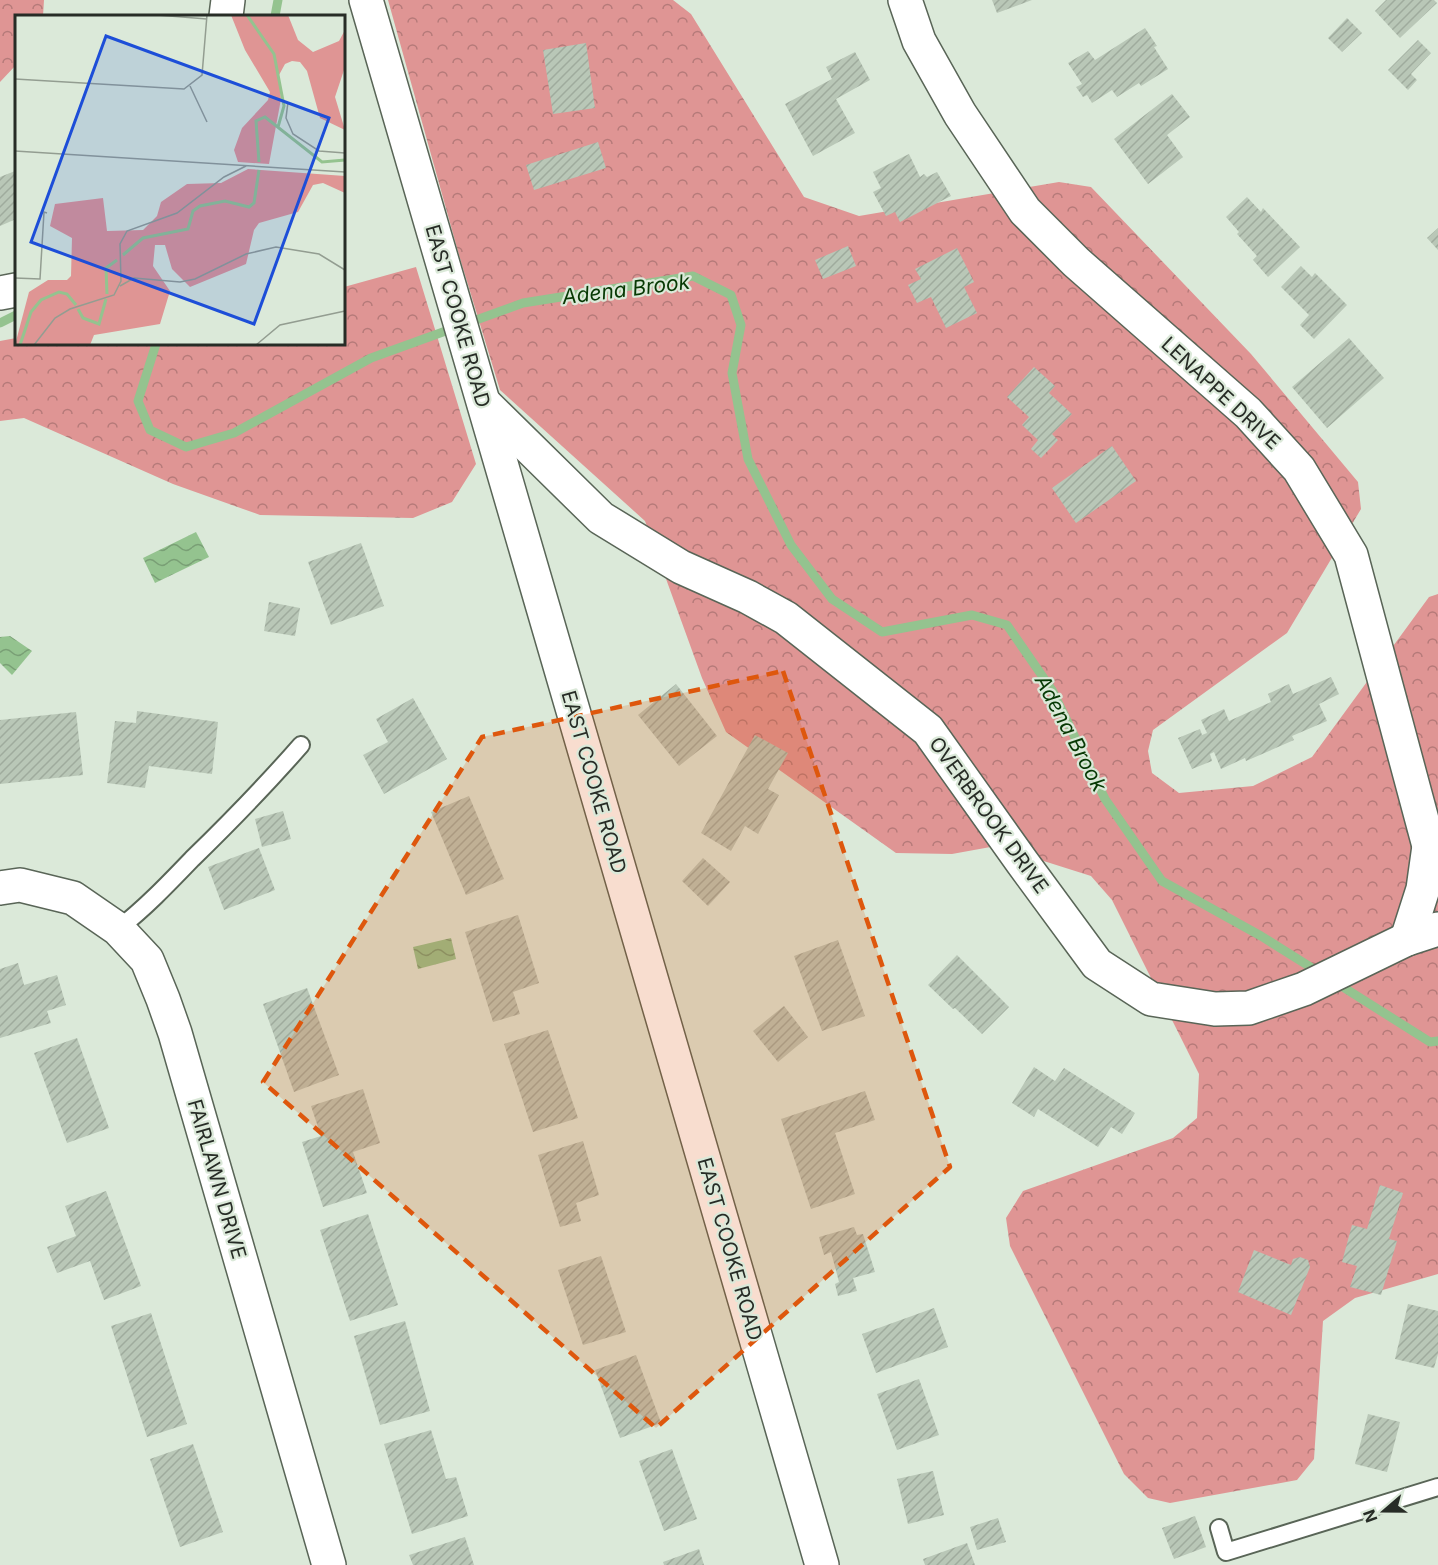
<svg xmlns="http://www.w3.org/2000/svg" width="1438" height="1565" font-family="Inter,sans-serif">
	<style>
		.forest { fill: url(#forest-crowns) }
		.water { fill: url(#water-waves) }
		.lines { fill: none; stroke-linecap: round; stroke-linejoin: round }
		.stream { stroke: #94c38f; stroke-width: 9 }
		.building { fill: url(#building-hatch) }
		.service-casing { stroke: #596557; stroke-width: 20 }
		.minor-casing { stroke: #596557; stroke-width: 36 }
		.secondary-casing { stroke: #596557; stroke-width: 36 }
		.service { stroke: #fff; stroke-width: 16 }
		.minor { stroke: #fff; stroke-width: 33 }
		.secondary { stroke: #fff; stroke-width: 33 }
		.marked { fill: #de570d; fill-opacity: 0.2; stroke: #de570d; stroke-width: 4.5; stroke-dasharray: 12 8; stroke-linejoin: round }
		.labels { text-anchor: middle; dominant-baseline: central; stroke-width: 4.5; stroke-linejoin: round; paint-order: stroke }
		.street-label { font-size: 20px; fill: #272c26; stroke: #dbe9d9 }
		.water-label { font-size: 21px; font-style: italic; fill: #073904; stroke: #dbe9d9 }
		.inset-river { fill: none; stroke: #94c38f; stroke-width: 3 }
		.inset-road { fill: none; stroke: #939d91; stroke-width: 1.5 }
		.view { fill: #1d4ed8; fill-opacity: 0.15; stroke: #1d4ed8; stroke-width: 3 }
		.inset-edge { fill: none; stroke: #272c26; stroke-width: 3 }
	</style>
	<defs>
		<pattern id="forest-crowns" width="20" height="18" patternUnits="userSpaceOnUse" patternTransform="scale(1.5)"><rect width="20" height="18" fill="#df9594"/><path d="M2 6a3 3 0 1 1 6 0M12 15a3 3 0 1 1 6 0" fill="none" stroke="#b57a79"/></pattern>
		<pattern id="water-waves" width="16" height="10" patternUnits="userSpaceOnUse" patternTransform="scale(1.5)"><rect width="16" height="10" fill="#94c38f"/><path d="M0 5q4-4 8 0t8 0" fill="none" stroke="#799f75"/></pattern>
		<pattern id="building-hatch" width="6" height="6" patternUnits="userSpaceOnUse" patternTransform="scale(1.5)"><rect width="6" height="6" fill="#b9c7b7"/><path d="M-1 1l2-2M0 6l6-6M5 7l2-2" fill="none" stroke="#9fab9d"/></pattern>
	</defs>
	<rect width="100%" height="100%" fill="#dbe9d9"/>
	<g class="forest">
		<polygon points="0,0 44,0 43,16 16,16 16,65 0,82"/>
		<polygon points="388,0 673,0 691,14 804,197 859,216 1059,182 1091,187 1251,354 1358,482 1361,509 1287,633 1153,730 1148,751 1152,773 1179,793 1253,786 1312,757 1429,597 1438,594 1438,1274 1355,1298 1323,1321 1314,1459 1297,1480 1170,1503 1148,1498 1124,1474 1010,1246 1006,1218 1023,1191 1173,1138 1197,1118 1199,1074 1112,900 1091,876 996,846 952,854 896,853 726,732 702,678 645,521 500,390 459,255"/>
		<polygon points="416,267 476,464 452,502 413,518 260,515 173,484 24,418 0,421 0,341 16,338 16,344 344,344 344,287"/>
	</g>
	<g class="water">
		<polygon points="196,532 209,557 155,583 143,558"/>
		<polygon points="10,636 32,651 12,675 0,663 0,637"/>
		<polygon points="451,938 456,959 418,969 413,947"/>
	</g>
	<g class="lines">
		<g class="stream">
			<polyline points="275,16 278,0"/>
			<polyline points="0,323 16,315"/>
			<polyline points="156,344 138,401 150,430 186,447 234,433 371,358 523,303 693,276 731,295 741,325 732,373 748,459 791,545 832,599 882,632 972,615 1007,625 1052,690 1105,799 1162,881 1261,936 1320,973"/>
			<polyline points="1335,982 1430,1042 1438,1041"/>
		</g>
	</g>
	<g class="building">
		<polygon points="992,0 1032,0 997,13"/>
		<polygon points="1386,0 1434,0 1437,3 1400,38 1375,11"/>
		<polygon points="1347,18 1362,33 1342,52 1328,38"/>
		<polygon points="1145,28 1157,46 1154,47 1168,69 1141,86 1139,83 1117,97 1112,90 1092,103 1087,95 1083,97 1076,87 1082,84 1068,63 1088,51 1095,60"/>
		<polygon points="1418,40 1431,53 1411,74 1417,80 1408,90 1388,70"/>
		<polygon points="586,43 595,108 553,114 543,50"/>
		<polygon points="855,52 870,80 836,99 855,133 813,156 785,104 832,79 826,67"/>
		<polygon points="1172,94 1190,117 1167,135 1183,157 1148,184 1114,139"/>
		<polygon points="598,142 606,168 534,190 526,165"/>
		<polygon points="909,154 920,177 924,174 927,177 937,172 951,196 900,222 895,212 886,216 873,192 881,188 873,172"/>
		<polygon points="15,171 16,219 0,226 0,177"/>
		<polygon points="1247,197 1261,212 1263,208 1300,247 1268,277 1253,260 1257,256 1237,234 1239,232 1226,217"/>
		<polygon points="1438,228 1438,250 1427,238"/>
		<polygon points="848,246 856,266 823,279 815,260"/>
		<polygon points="957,248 974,282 964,287 977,313 946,328 931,297 917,303 908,285 921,279 915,269"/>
		<polygon points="1301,266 1312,277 1315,273 1347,305 1314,339 1300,325 1309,315 1281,287"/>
		<polygon points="1349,338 1384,378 1327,428 1292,387"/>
		<polygon points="1034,367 1055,386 1049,393 1072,414 1052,434 1058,440 1041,458 1031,449 1038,440 1022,425 1029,417 1007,397"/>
		<polygon points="1112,446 1136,481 1076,523 1052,488"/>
		<polygon points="361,543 384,606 331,625 308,562"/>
		<polygon points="269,602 300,608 295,636 264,631"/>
		<polygon points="1331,677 1339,694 1319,704 1327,721 1292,736 1294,740 1246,761 1245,758 1221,769 1214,752 1210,754 1212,761 1192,769 1178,738 1200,729 1202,735 1207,733 1201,720 1224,709 1229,721 1271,702 1268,694 1289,684 1293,694"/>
		<polygon points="676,684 717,736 679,766 638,715"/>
		<polygon points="413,698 447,759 384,794 363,755 388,742 376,719"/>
		<polygon points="137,711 218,722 212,774 149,766 145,788 107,783 115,721 136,723"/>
		<polygon points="76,712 83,775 0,784 0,720"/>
		<polygon points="755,735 788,753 768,789 779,795 758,834 745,826 731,851 701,833"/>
		<polygon points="469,796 504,879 466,895 431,812"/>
		<polygon points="283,811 291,839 262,847 255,819"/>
		<polygon points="259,848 275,890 224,910 208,867"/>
		<polygon points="703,858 730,882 708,906 682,881"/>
		<polygon points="518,915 539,983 513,992 520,1014 493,1022 465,932"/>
		<polygon points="838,940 865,1016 822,1031 794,956"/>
		<polygon points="957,955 1009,1007 982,1034 955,1008 953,1009 928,985"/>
		<polygon points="18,963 24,985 57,975 66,1005 47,1011 51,1023 0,1038 0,969"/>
		<polygon points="307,988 339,1075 294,1092 263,1004"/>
		<polygon points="784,1006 808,1037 778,1062 753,1031"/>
		<polygon points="548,1030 578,1118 533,1132 504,1044"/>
		<polygon points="77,1038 109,1128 67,1143 34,1053"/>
		<polygon points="1034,1067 1055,1081 1064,1068 1135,1113 1122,1134 1111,1127 1098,1147 1038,1109 1034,1117 1012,1103"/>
		<polygon points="363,1089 380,1143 353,1152 367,1193 323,1207 302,1142 321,1136 311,1106"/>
		<polygon points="865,1091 875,1120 835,1133 855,1194 811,1209 781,1119"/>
		<polygon points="583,1141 599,1195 576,1203 581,1221 560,1227 538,1155"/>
		<polygon points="1380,1185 1403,1193 1389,1239 1397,1241 1381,1295 1350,1287 1357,1266 1342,1262 1352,1225 1367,1229"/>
		<polygon points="106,1191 141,1286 104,1300 90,1261 57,1273 47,1247 76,1236 65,1206"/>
		<polygon points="368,1214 398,1305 350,1321 320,1230"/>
		<polygon points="854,1227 857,1235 863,1234 875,1272 853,1278 857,1291 838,1296 835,1284 839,1282 831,1252 824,1255 819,1237"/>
		<polygon points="1254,1250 1291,1265 1293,1259 1300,1257 1308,1260 1310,1267 1291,1315 1238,1292"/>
		<polygon points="601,1256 626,1332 583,1345 558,1270"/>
		<polygon points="1408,1304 1438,1311 1438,1354 1434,1368 1395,1359"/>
		<polygon points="934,1308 948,1347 876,1373 862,1334"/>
		<polygon points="151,1313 187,1424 147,1437 111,1326"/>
		<polygon points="405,1321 430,1411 380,1425 354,1336"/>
		<polygon points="636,1355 661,1423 620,1438 595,1370"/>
		<polygon points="919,1379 939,1435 897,1450 877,1394"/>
		<polygon points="1368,1414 1400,1422 1387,1472 1355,1464"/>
		<polygon points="431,1430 446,1479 456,1477 468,1516 412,1534 384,1444"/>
		<polygon points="193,1444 223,1532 180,1547 150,1459"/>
		<polygon points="672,1449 697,1519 664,1531 639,1461"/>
		<polygon points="933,1471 944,1515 908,1524 897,1479"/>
		<polygon points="1195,1516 1206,1547 1174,1559 1162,1528"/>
		<polygon points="998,1518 1006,1542 977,1550 970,1527"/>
		<polygon points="465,1537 474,1565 413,1565 409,1555"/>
		<polygon points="967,1543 975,1565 925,1565 923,1559"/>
		<polygon points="699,1549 704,1565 664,1565 663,1562"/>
	</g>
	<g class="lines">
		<defs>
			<g id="service">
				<path d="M 118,929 C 145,908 168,884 192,859 C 230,822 266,785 301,745"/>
				<polyline points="1219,1528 1226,1552 1438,1487"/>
			</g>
			<g id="minor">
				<polyline points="905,0 919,41 960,114 1025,211 1076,262 1248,413 1299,469 1351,555 1429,846 1438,855"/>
				<polyline points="226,16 228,0"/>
				<polyline points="0,293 16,290"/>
				<polyline points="484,403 601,518 681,567 748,597 786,618 928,730 1022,862 1097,964 1151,999 1215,1009 1249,1008 1304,989 1407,939 1438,929"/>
				<polyline points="0,888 20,885 73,898 118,929 147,960 163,999 175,1033 329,1565"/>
				<polyline points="1407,939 1423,889 1429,846"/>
			</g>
			<polyline id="secondary" points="366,0 822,1565"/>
		</defs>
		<use href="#service" class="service-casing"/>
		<use href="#minor" class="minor-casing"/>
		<use href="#secondary" class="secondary-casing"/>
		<use href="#service" class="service"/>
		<use href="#minor" class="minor"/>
		<use href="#secondary" class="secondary"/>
	</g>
	<path class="marked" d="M 783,671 L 950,1167 L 656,1428 L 263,1082 L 482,737 Z"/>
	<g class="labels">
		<g class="street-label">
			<text transform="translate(458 316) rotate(74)">EAST COOKE ROAD</text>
			<text transform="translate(1221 393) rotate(43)">LENAPPE DRIVE</text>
			<text transform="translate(594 782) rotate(74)">EAST COOKE ROAD</text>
			<text transform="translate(989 815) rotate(54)">OVERBROOK DRIVE</text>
			<text transform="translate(217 1179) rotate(74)">FAIRLAWN DRIVE</text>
			<text transform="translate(730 1249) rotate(74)">EAST COOKE ROAD</text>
		</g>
		<g class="water-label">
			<text transform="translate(626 289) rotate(-7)">Adena Brook</text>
			<text transform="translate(1071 733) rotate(62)">Adena Brook</text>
		</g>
	</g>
	<g transform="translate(15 15)">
		<rect width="330" height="330" fill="#dbe9d9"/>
		<path d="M 216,0 L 273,0 L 283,25 L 298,37 L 324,26 L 330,15 L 330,52 L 320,82 L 330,115 L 305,103 L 292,56 L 285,47 L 277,46 L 270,49 L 264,60 L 266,84 L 254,149 L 223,147 L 219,135 L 227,113 L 253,85 L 255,77 L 230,35 ZM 233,154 L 330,161 L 330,178 L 308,168 L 298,170 L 283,197 L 244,208 L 239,215 L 231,249 L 175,272 L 157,254 L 150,230 L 140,230 L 138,251 L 155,276 L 145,309 L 79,320 L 75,330 L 0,330 L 14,277 L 33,265 L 52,265 L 56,261 L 57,223 L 35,211 L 40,189 L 88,183 L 92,216 L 128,215 L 142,201 L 146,187 L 172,169 L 206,168 Z" fill="#df9594"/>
		<path class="inset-river" d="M 232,0 L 259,39 L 269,91 L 263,112M 244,147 L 241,106 L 250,102 L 307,147 L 330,145M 108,240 L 128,223 L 173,214 L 178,196 L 185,191 L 210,186 L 234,192 L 239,188 L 244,155M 92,279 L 91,253 L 102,245M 63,294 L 68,303 L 84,309 L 91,284M 5,330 L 16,297 L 26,285 L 44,277 L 52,279 L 61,290"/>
		<path class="inset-road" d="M 142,0 L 192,4M 0,64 L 169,74 L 187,60 L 192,0M 175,71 L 192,107M 273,87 L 271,103 L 278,119 L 304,136 L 330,138M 0,136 L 330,157M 0,263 L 25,264 L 29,197 L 32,198M 105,271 L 119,263 L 165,267 L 180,264 L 231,239 L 261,232 L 304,239 L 330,255M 19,330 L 40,303 L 55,294 L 99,280 L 106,266 L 105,229 L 112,216 L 162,198 L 209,162 L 231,151M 241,330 L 265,310 L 330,296"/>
		<path class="view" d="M 91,21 L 314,103 L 239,309 L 16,227 Z"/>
		<rect width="330" height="330" class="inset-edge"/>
	</g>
	<g transform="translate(1384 1511) rotate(250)" stroke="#dbe9d9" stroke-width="4.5" paint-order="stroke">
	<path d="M0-4.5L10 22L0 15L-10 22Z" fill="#272c26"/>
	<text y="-9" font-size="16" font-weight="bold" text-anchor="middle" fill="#272c26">N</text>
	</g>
</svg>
